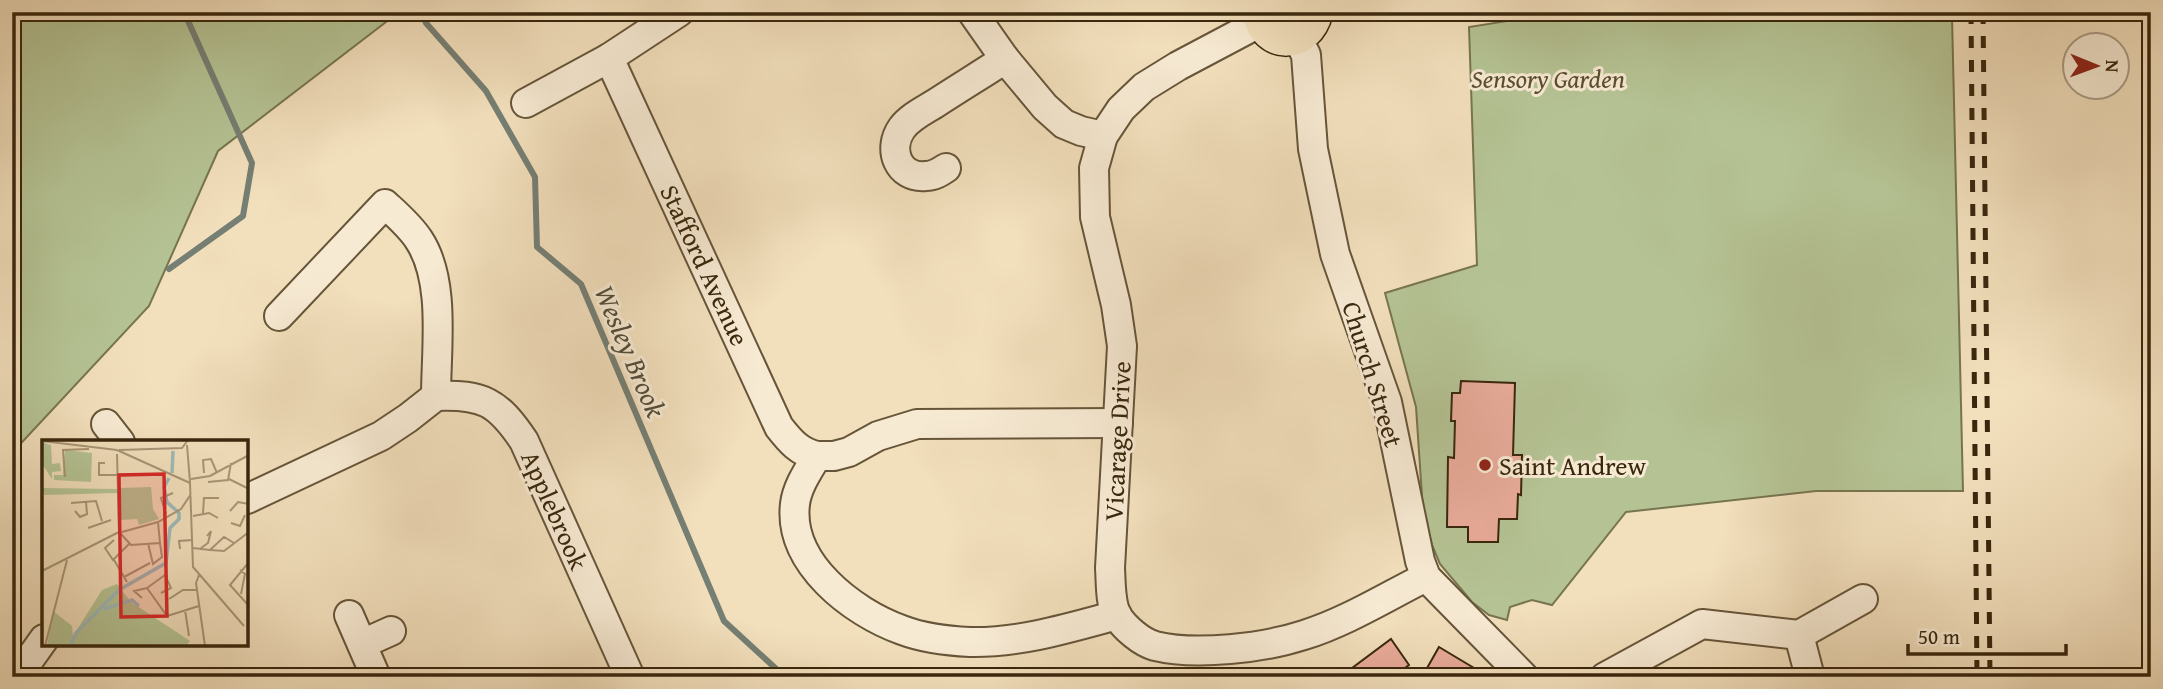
<svg xmlns="http://www.w3.org/2000/svg" width="2163" height="689" font-family="'Gentium Book Plus',serif">
	<style>
		.green { fill: #b5c394; stroke: #777550; stroke-width: 2 }
		.lines { fill: none; stroke-linecap: round; stroke-linejoin: round }
		.stream { stroke: #757f74; stroke-width: 6 }
		.building { fill: #e8ab99; stroke: #39270d; stroke-width: 2 }
		.minor-casing { stroke: #675539; stroke-width: 32 }
		.major-casing { stroke: #39270d; stroke-width: 40 }
		.minor { stroke: #f7ead3; stroke-width: 28 }
		.major { stroke: #f2dfbc; stroke-width: 37 }
		.rail { stroke: #39270d; stroke-width: 5; stroke-dasharray: 12 12; stroke-linecap: butt }
		.poi-dot { fill: #8f2418; stroke: #f7ead3; stroke-width: 2.5 }
		.labels { text-anchor: middle; dominant-baseline: central; stroke-width: 6; stroke-linejoin: round; paint-order: stroke }
		.park-label { font-size: 26px; font-style: italic; fill: #584e2f; stroke: #f7ead3 }
		.street-label { font-size: 26px; fill: #39270d; stroke: #f7ead3 }
		.poi-label { font-size: 26px; fill: #39270d; stroke: #f7ead3; text-anchor: start }
		.water-label { font-size: 28px; font-style: italic; fill: #524c38; stroke: #f7ead3 }
		.inset-river { fill: none; stroke: #9dbab9; stroke-width: 3.5 }
		.inset-road { fill: none; stroke: #a89576; stroke-width: 2 }
		.view { fill: #d62828; fill-opacity: 0.15; stroke: #d62828; stroke-width: 3.5 }
		.inset-edge { fill: none; stroke: #39270d; stroke-width: 3.5 }
	</style>
	<rect width="100%" height="100%" fill="#f2dfbc"/>
	<filter id="stains"><feTurbulence type="fractalNoise" baseFrequency=".00286" numOctaves="4"/><feColorMatrix values="0 0 0 0 .2 0 0 0 0 .09 0 0 0 0 .02 0 0 0 .5 -.17"/></filter>
	<radialGradient id="worn" r=".72"><stop offset=".6" stop-color="#630" stop-opacity="0"/><stop offset="1" stop-color="#630" stop-opacity=".3"/></radialGradient>
	<g class="green">
		<polygon points="12,12 399,12 218,151 149,306 12,453"/>
		<polygon points="1520,12 1864,12 1952,16 1963,491 1816,491 1626,512 1552,605 1532,600 1510,607 1507,620 1489,615 1472,602 1440,564 1432,545 1423,511 1416,407 1385,293 1477,265 1469,27 1520,19"/>
	</g>
	<g class="lines">
		<g class="stream">
			<polyline points="421,12 426,23 486,91 535,177 537,247 581,284 724,621 785,677"/>
			<polyline points="169,269 243,216 252,163 184,12"/>
		</g>
	</g>
	<g class="building">
		<polygon points="1461,381 1515,383 1513,455 1522,455 1521,495 1518,494 1517,519 1499,519 1498,542 1468,542 1468,527 1447,527 1448,457 1454,458 1455,421 1451,421 1452,393 1460,393"/>
		<polygon points="1391,639 1409,665 1393,677 1340,677"/>
		<polygon points="1439,647 1489,677 1422,677"/>
	</g>
	<g class="lines">
		<defs>
			<g id="minor">
				<polyline points="972,12 1005,59 1045,107 1064,124 1081,131 1103,136"/>
				<path d="M 1263,21 L 1178,66 L 1144,87 L 1121,109 L 1103,136 L 1094,168 L 1095,217 L 1116,305 L 1122,346 L 1110,568 C 1111,583 1110,603 1117,616 C 1125,628 1141,642 1155,646 C 1196,656 1264,648 1304,635 C 1346,622 1386,597 1426,577"/>
				<polyline points="1294,36 1299,41 1306,55 1313,149 1335,254 1387,402 1420,561 1426,577 1524,677"/>
				<path d="M 609,58 L 779,427 C 790,441 799,452 817,456"/>
				<polyline points="526,103 609,58 679,12"/>
				<path d="M 946,168 C 940,172 934,176 926,176 C 898,179 887,149 902,128 C 910,117 925,110 936,103 C 959,88 982,74 1005,59"/>
				<path d="M 279,316 L 385,204 C 397,215 410,226 419,240 C 446,281 436,348 436,396"/>
				<path d="M 436,396 C 483,394 498,402 524,441 L 630,677"/>
				<polyline points="106,424 120,442"/>
				<polyline points="247,499 381,436 408,418 436,396"/>
				<polyline points="349,615 376,677"/>
				<path d="M 1117,615 C 1069,628 1020,643 970,642 C 948,641 923,638 902,630 C 852,612 788,563 795,504 C 797,487 808,471 817,456 L 834,456 L 849,452 L 878,436 L 917,424 L 1118,423"/>
				<polyline points="1799,635 1863,599"/>
				<polyline points="362,644 391,631"/>
				<polyline points="17,677 44,639"/>
				<polyline points="1605,677 1702,624 1799,635 1810,677"/>
			</g>
			<path id="major" d="M 1261,12 C 1267,46 1306,45 1314,12"/>
		</defs>
		<use href="#minor" class="minor-casing"/>
		<use href="#major" class="major-casing"/>
		<use href="#minor" class="minor"/>
		<use href="#major" class="major"/>
		<g class="rail">
			<polyline points="1971,12 1977,677"/>
			<polyline points="1983,12 1990,677"/>
		</g>
	</g>
	<circle class="poi-dot" cx="1485" cy="465" r="7"/>
	<g class="labels">
		<g class="park-label">
			<text x="1548" y="78">Sensory Garden</text>
		</g>
		<g class="street-label">
			<text transform="translate(705 265) rotate(65)">Stafford Avenue</text>
			<text transform="translate(1373 374) rotate(73)">Church Street</text>
			<text transform="translate(1117 441) rotate(-87)">Vicarage Drive</text>
			<text transform="translate(555 510) rotate(66)">Applebrook</text>
		</g>
		<g class="poi-label">
			<text x="1499" y="465">Saint Andrew</text>
		</g>
		<g class="water-label">
			<text transform="translate(631 351) rotate(67)">Wesley Brook</text>
		</g>
	</g>
	<g transform="translate(42 440)">
		<rect width="206" height="206" fill="#f2dfbc"/>
		<path d="M 0,2 L 9,5 L 10,24 L 18,23 L 19,31 L 10,32 L 10,39 L 0,24 ZM 23,10 L 50,13 L 49,42 L 12,40 L 12,35 L 21,35 ZM 109,47 L 111,69 L 117,79 L 97,85 L 95,79 L 79,80 L 78,48 ZM 0,48 L 75,49 L 75,53 L 2,55 ZM 75,144 L 89,162 L 148,201 L 144,206 L 5,206 L 11,171 L 30,186 L 31,196 L 60,150 Z" fill="#b5c394"/>
		<path class="inset-river" d="M 130,33 L 131,11M 62,169 L 90,160 L 97,166M 28,206 L 34,193 L 77,150 L 124,123 L 128,88 L 137,79 L 137,73 L 125,62 L 122,47 L 127,38"/>
		<path class="inset-road" d="M 0,1 L 75,10M 145,5 L 148,42M 75,10 L 148,43 L 151,127 L 202,186M 77,10 L 140,8 L 146,0M 75,14 L 77,92M 63,23 L 57,23 L 57,35 L 76,35M 162,33 L 161,20 L 169,19 L 175,33M 23,37 L 21,10 L 47,9M 149,39 L 168,36 L 207,15M 187,39 L 207,49M 166,42 L 186,40 L 189,23M 29,63 L 54,61 L 60,81M 33,71 L 38,77 L 45,74 L 44,62M 188,71 L 196,62 L 207,64M 161,73 L 162,58 L 177,58M 124,74 L 119,58 L 131,53M 151,76 L 167,73 L 176,78M 189,83 L 198,86 L 203,75M 46,88 L 69,80M 80,92 L 116,82 L 139,69 L 149,54M 79,94 L 89,105 L 118,103 L 116,82M 72,100 L 63,108 L 71,120 L 87,104M 106,103 L 111,124 L 120,117 L 118,103M 151,108 L 168,110 L 182,97 L 192,103M 159,108 L 166,103 L 169,91 L 165,96M 138,109 L 137,101 L 150,100M 168,110 L 182,111 L 207,92M 72,120 L 85,142M 207,122 L 188,145 L 207,166M 198,130 L 203,134 L 199,154M 0,131 L 77,92M 157,135 L 154,143 L 163,206M 82,137 L 108,123M 105,148 L 125,176 L 157,166M 105,148 L 123,135 L 129,148 L 119,153M 100,158 L 92,151 L 105,148M 127,159 L 141,150 L 155,150M 143,170 L 147,196M 3,206 L 25,120"/>
		<path class="view" d="M 122,34 L 125,176 L 79,177 L 77,35 Z"/>
		<rect width="206" height="206" class="inset-edge"/>
	</g>
	<rect width="2163" height="689" fill="none" stroke="#f2dfbc" stroke-width="42"/>
	<rect x="14" y="14" width="2135" height="661" fill="none" stroke="#39270d" stroke-width="3.5"/>
	<rect x="21" y="21" width="2121" height="647" fill="none" stroke="#39270d" stroke-width="2"/>
	<g transform="translate(2096 66) rotate(91)"><circle r="33" fill="#f7ead3" stroke="#ab9c84" stroke-width="2"/>
	<path d="M0-5L12 26L0 18L-12 26Z" fill="#8f2418"/>
	<text y="-10" font-size="19" font-weight="bold" text-anchor="middle" fill="#39270d">N</text>
	</g>
	<path d="M1908 644v10h158v-10" fill="none" stroke="#39270d" stroke-width="3.5"/>
	<text x="1918" y="644" font-size="21" fill="#39270d" stroke="#f7ead3" stroke-width="5" paint-order="stroke">50 m</text>
	<rect width="100%" height="100%" filter="url(#stains)"/>
	<rect width="100%" height="100%" fill="url(#worn)"/>
</svg>
